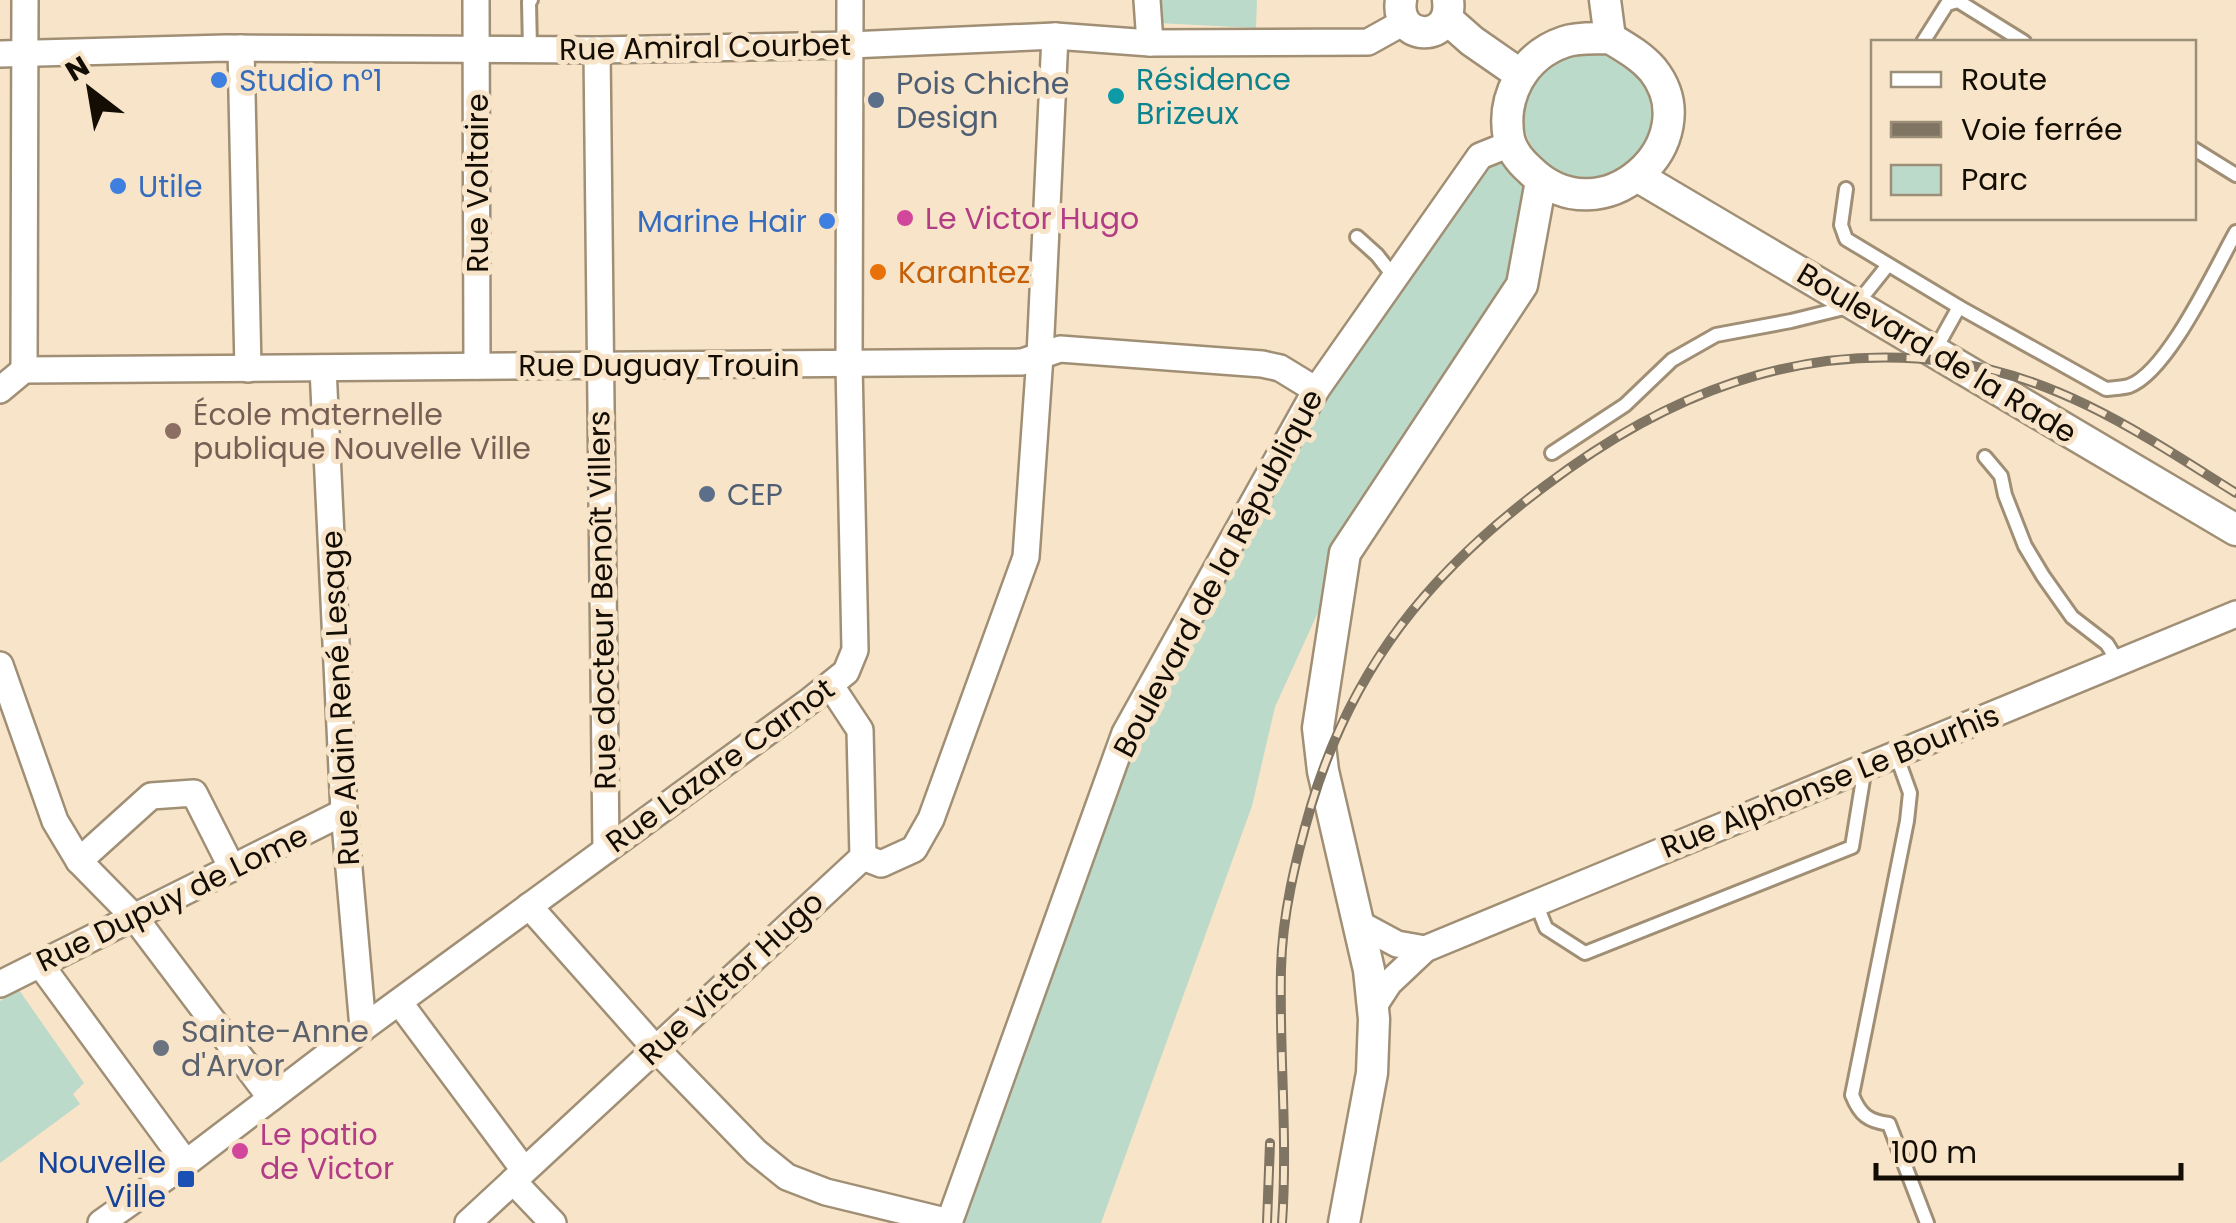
<svg xmlns="http://www.w3.org/2000/svg" width="2236" height="1223" font-family="Poppins,sans-serif">
	<style>
		.green { fill: #bbdac9 }
		.lines { fill: none; stroke-linecap: round; stroke-linejoin: round }
		.service-casing { stroke: #a08f75; stroke-width: 18 }
		.minor-casing { stroke: #a08f75; stroke-width: 30 }
		.tertiary-casing { stroke: #a08f75; stroke-width: 35 }
		.service { stroke: #fff; stroke-width: 12 }
		.minor { stroke: #fff; stroke-width: 25 }
		.tertiary { stroke: #fff; stroke-width: 30 }
		.rail-casing { stroke: #807462; stroke-width: 10 }
		.rail { stroke: #f8e5c9; stroke-width: 6; stroke-dasharray: 19; stroke-linecap: butt }
		.shop-dot { fill: #3f7fe0; stroke: #f8e5c9; stroke-width: 4 }
		.culture-dot { fill: #0f9aa8; stroke: #f8e5c9; stroke-width: 4 }
		.service-dot { fill: #5c6f8a; stroke: #f8e5c9; stroke-width: 4 }
		.hotel-dot { fill: #d1479c; stroke: #f8e5c9; stroke-width: 4 }
		.food-dot { fill: #e8710a; stroke: #f8e5c9; stroke-width: 4 }
		.education-dot { fill: #8d6e63; stroke: #f8e5c9; stroke-width: 4 }
		.worship-dot { fill: #6b7280; stroke: #f8e5c9; stroke-width: 4 }
		.transit-dot { fill: #1a4fb4; stroke: #f8e5c9; stroke-width: 4 }
		.labels { text-anchor: middle; dominant-baseline: central; stroke-width: 10; stroke-linejoin: round; paint-order: stroke }
		.street-label { font-size: 30px; fill: #130d04; stroke: #f8e5c9 }
		.culture-label { font-size: 30px; fill: #0d838f; stroke: #f8e5c9; text-anchor: start }
		.shop-label { font-size: 30px; fill: #366cbe; stroke: #f8e5c9; text-anchor: start }
		.service-label { font-size: 30px; fill: #4e5e75; stroke: #f8e5c9; text-anchor: start }
		.hotel-label { font-size: 30px; fill: #b23c85; stroke: #f8e5c9; text-anchor: start }
		.food-label { font-size: 30px; fill: #c56008; stroke: #f8e5c9; text-anchor: start }
		.education-label { font-size: 30px; fill: #785e54; stroke: #f8e5c9; text-anchor: start }
		.worship-label { font-size: 30px; fill: #5b616d; stroke: #f8e5c9; text-anchor: start }
		.transit-label { font-size: 30px; fill: #164399; stroke: #f8e5c9; text-anchor: end }
	</style>
	<rect width="100%" height="100%" fill="#f8e5c9"/>
	<g class="green">
		<polygon points="1156,0 1257,0 1256,28 1157,23"/>
		<circle cx="1587" cy="114" r="64"/>
		<polygon points="1510,144 1541,181 1522,285 1345,553 1275,707 1252,806 1101,1223 949,1223 1125,733 1316,390 1480,156"/>
		<polygon points="19,990 84,1083 73,1094 80,1104 0,1163 0,1001"/>
	</g>
	<g class="lines">
		<defs>
			<g id="service">
				<polyline points="1923,42 1947,4 1958,1 2024,42"/>
				<polyline points="530,49 529,2 531,0"/>
				<polyline points="2194,149 2236,175"/>
				<path d="M 1846,189 L 1841,225 L 1846,239 L 1959,307 L 2106,389 C 2113,388 2122,388 2129,386 C 2168,372 2215,269 2236,232"/>
				<polyline points="1357,237 1377,255 1395,278"/>
				<polyline points="1934,352 1959,307"/>
				<polyline points="1552,453 1625,405 1672,360 1716,335 1791,321 1856,305 1888,265"/>
				<polyline points="1985,457 2001,476 2005,495 2025,546 2043,576 2072,617 2107,644 2118,662"/>
				<path d="M 1896,754 L 1910,793 L 1907,821 L 1852,1095 C 1860,1115 1868,1121 1889,1124 L 1927,1223"/>
				<polyline points="1536,903 1546,928 1585,953 1852,847 1865,767"/>
			</g>
			<g id="minor">
				<polyline points="476,0 477,366"/>
				<polyline points="1147,0 1150,43"/>
				<polyline points="241,48 248,369"/>
				<polyline points="597,50 606,850"/>
				<polyline points="0,54 226,48 597,50 850,45 1055,36 1150,43 1368,42 1404,22"/>
				<polyline points="323,368 344,812 363,1028"/>
				<polyline points="24,370 25,0"/>
				<polyline points="0,390 24,370 1022,362 1060,349 1262,364 1280,368 1316,390"/>
				<polyline points="0,665 55,821 79,861 135,918 271,1098"/>
				<polyline points="863,857 881,864 914,849 931,819 1026,557 1040,356 1055,36"/>
				<polyline points="79,861 151,796 194,793 232,868"/>
				<polyline points="529,906 655,1048 756,1152 787,1177 826,1192 949,1222"/>
				<polyline points="1358,923 1397,944 1425,949"/>
				<polyline points="40,964 186,1163"/>
				<polyline points="0,984 344,812"/>
				<polyline points="399,1002 524,1170"/>
				<polyline points="1374,1006 1389,983 1425,949 2236,614"/>
				<polyline points="513,1181 553,1223"/>
				<polyline points="101,1223 186,1163 363,1028 811,700 846,672 855,650 849,364 850,0"/>
				<polyline points="468,1223 863,857 860,730 831,686"/>
				<polyline points="949,1223 1125,733 1316,390 1480,156 1510,144"/>
			</g>
			<g id="tertiary">
				<path d="M 1401,0 C 1394,42 1454,44 1448,0"/>
				<polyline points="1605,0 1610,38"/>
				<polyline points="1447,19 1472,41 1521,75"/>
				<path d="M 1610,38 C 1625,47 1641,56 1653,70 C 1709,141 1602,241 1530,170 C 1521,162 1512,151 1509,139 C 1501,97 1523,56 1564,42 C 1578,37 1595,39 1610,38 Z"/>
				<polyline points="1637,176 2236,530"/>
				<polyline points="1344,1223 1372,1073 1374,1019 1369,970 1323,771 1318,728 1345,553 1522,285 1541,181"/>
			</g>
		</defs>
		<use href="#service" class="service-casing"/>
		<use href="#minor" class="minor-casing"/>
		<use href="#tertiary" class="tertiary-casing"/>
		<use href="#service" class="service"/>
		<use href="#minor" class="minor"/>
		<use href="#tertiary" class="tertiary"/>
		<defs>
			<g id="rail">
				<polyline points="1267,1223 1270,1143"/>
				<path d="M 1282,1223 C 1288,1138 1279,1054 1281,969 C 1282,915 1296,858 1311,806 C 1353,666 1430,572 1545,486 C 1665,395 1797,341 1950,362 C 2060,377 2145,436 2236,493"/>
			</g>
		</defs>
		<use href="#rail" class="rail-casing"/>
		<use href="#rail" class="rail"/>
	</g>
	<g class="shop-dot">
		<circle cx="219" cy="80" r="10"/>
		<circle cx="118" cy="186" r="10"/>
		<circle cx="827" cy="221" r="10"/>
	</g>
	<circle class="culture-dot" cx="1116" cy="96" r="10"/>
	<g class="service-dot">
		<circle cx="876" cy="100" r="10"/>
		<circle cx="707" cy="494" r="10"/>
	</g>
	<g class="hotel-dot">
		<circle cx="905" cy="218" r="10"/>
		<circle cx="240" cy="1151" r="10"/>
	</g>
	<circle class="food-dot" cx="878" cy="272" r="10"/>
	<circle class="education-dot" cx="173" cy="431" r="10"/>
	<circle class="worship-dot" cx="161" cy="1048" r="10"/>
	<rect class="transit-dot" x="176" y="1169" width="20" height="20" rx="5"/>
	<g class="labels">
		<g class="street-label">
			<text transform="translate(705 47) rotate(-1)">Rue Amiral Courbet</text>
			<text transform="translate(477 183) rotate(-90)">Rue Voltaire</text>
			<text transform="translate(1937 353) rotate(31)">Boulevard de la Rade</text>
			<text x="659" y="365">Rue Duguay Trouin</text>
			<text transform="translate(1218 573) rotate(-62)">Boulevard de la République</text>
			<text transform="translate(602 600) rotate(-91)">Rue docteur Benoît Villers</text>
			<text transform="translate(340 698) rotate(-93)">Rue Alain René Lesage</text>
			<text transform="translate(720 765) rotate(-36)">Rue Lazare Carnot</text>
			<text transform="translate(1830 781) rotate(-22)">Rue Alphonse Le Bourhis</text>
			<text transform="translate(172 898) rotate(-26)">Rue Dupuy de Lome</text>
			<text transform="translate(731 978) rotate(-43)">Rue Victor Hugo</text>
		</g>
		<g class="culture-label">
			<text x="1136" y="79">Résidence<tspan x="1136" dy="34">Brizeux</tspan></text>
		</g>
		<g class="shop-label">
			<text x="239" y="80">Studio n°1</text>
			<text x="138" y="186">Utile</text>
			<text x="807" y="221" text-anchor="end">Marine Hair</text>
		</g>
		<g class="service-label">
			<text x="896" y="83">Pois Chiche<tspan x="896" dy="34">Design</tspan></text>
			<text x="727" y="494">CEP</text>
		</g>
		<g class="hotel-label">
			<text x="925" y="218">Le Victor Hugo</text>
			<text x="260" y="1134">Le patio<tspan x="260" dy="34">de Victor</tspan></text>
		</g>
		<g class="food-label">
			<text x="898" y="272">Karantez</text>
		</g>
		<g class="education-label">
			<text x="193" y="414">École maternelle<tspan x="193" dy="34">publique Nouvelle Ville</tspan></text>
		</g>
		<g class="worship-label">
			<text x="181" y="1031">Sainte-Anne<tspan x="181" dy="34">d'Arvor</tspan></text>
		</g>
		<g class="transit-label">
			<text x="166" y="1162">Nouvelle<tspan x="166" dy="34">Ville</tspan></text>
		</g>
	</g>
	<rect x="1871" y="40" width="325" height="180" fill="#f8e5c9" stroke="#9c8f7a" stroke-width="2.5"/>
	<rect x="1891" y="72" width="50" height="15" fill="#ffffff" stroke="#9c8f7a" stroke-width="2.5"/>
	<text x="1961" y="90" font-size="30" fill="#130d04">Route</text>
	<rect x="1891" y="122" width="50" height="15" fill="#807462" stroke="#9c8f7a" stroke-width="2.5"/>
	<text x="1961" y="140" font-size="30" fill="#130d04">Voie ferrée</text>
	<rect x="1891" y="165" width="50" height="30" fill="#bbdac9" stroke="#9c8f7a" stroke-width="2.5"/>
	<text x="1961" y="190" font-size="30" fill="#130d04">Parc</text>
	<g transform="translate(90 90) rotate(329)" stroke="#f8e5c9" stroke-width="8" paint-order="stroke">
	<path d="M0-8L18 38L0 25L-18 38Z" fill="#130d04"/>
	<text y="-15" font-size="28" font-weight="bold" text-anchor="middle" fill="#130d04">N</text>
	</g>
	<path d="M1876 1163v15h305v-15" fill="none" stroke="#130d04" stroke-width="5"/>
	<text x="1891" y="1163" font-size="30" fill="#130d04" stroke="#f8e5c9" stroke-width="8" paint-order="stroke">100 m</text>
</svg>
